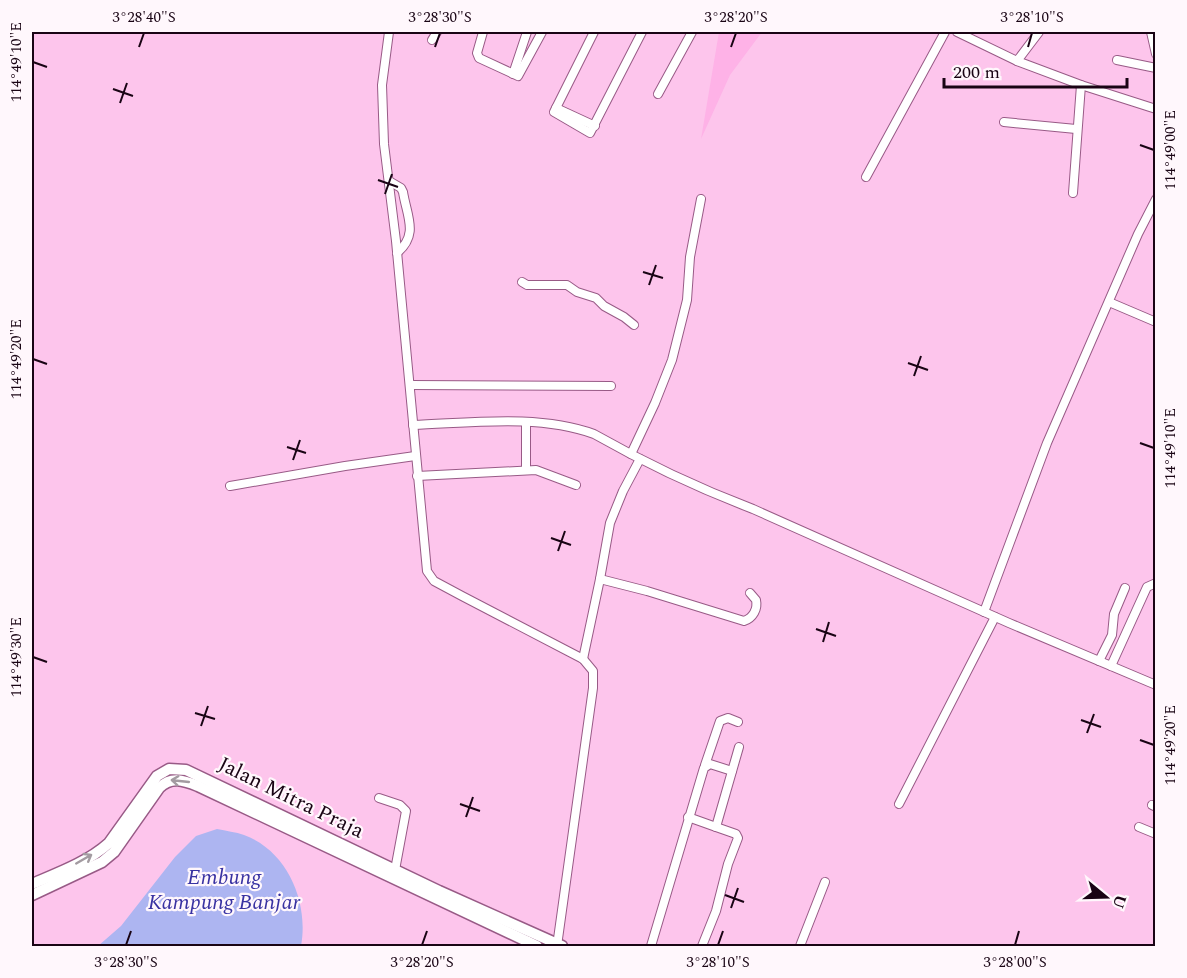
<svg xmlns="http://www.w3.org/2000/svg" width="1187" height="978" font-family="Spectral,serif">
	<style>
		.built { fill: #feb2e7 }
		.water { fill: #adb5f1 }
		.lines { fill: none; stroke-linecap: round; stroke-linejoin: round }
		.street-casing { stroke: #985a86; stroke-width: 10 }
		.secondary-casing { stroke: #985a86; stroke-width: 13 }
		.street { stroke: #fff; stroke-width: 8 }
		.secondary { stroke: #fff; stroke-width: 10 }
		.oneway { stroke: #a39ba1 }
		.ticks { fill: none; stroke: #190414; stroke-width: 2 }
		.labels { text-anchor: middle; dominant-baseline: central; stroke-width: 4.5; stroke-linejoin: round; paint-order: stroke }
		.street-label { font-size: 21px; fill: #190414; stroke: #fff7fc }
		.water-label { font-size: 22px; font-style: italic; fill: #3932a2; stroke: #fff7fc }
		.neatline { fill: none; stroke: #190414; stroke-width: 2 }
		.ticks-label { font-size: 15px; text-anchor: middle; fill: #190414 }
	</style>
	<rect width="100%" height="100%" fill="#fdc5ec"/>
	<polygon class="built" points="719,32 762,32 730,75 701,139"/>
	<path class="water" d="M 217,829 C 226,831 236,832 244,835 C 288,851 309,903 301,946 L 98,946 L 121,926 L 175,857 L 196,836 Z"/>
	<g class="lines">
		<defs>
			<g id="street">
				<polyline points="389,32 382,85 384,144 396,241 427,571 434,581 462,596 583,659 593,671 593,688 557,946"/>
				<polyline points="483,32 477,53 479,58 518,76 542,32"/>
				<polyline points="594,32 554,112 590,133 642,32"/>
				<polyline points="957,32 1017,61 1081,85 1156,109"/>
				<polyline points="1151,32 1156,54"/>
				<polyline points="432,40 437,32"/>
				<polyline points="1117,60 1156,68"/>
				<polyline points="1017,61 1039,32"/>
				<polyline points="513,74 527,32"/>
				<polyline points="658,94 692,32"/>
				<polyline points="556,108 595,126"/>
				<polyline points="1004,122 1076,129"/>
				<polyline points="866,177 945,32"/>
				<path d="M 389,181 L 401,188 L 403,192 C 407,217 419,234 397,253"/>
				<polyline points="1073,193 1081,85"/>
				<polyline points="522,282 527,285 567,285 577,292 596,298 604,306 624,317 634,325"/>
				<polyline points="1109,302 1156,322"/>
				<polyline points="410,385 611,386"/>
				<polyline points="526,422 526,470"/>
				<path d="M 413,425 C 472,423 538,414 594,434 C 645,463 698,488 753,509 L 1009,623 L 1156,685"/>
				<polyline points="631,454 655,403 672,360 687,300 690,257 701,199"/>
				<polyline points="417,476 536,470 576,485"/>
				<polyline points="230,486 345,466 415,456"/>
				<path d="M 600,579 L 647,591 L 744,621 C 753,618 758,609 756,600 L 750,593"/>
				<polyline points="984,612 1047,443 1138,234 1156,199"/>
				<polyline points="583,659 600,579 610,523 623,491 640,459"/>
				<polyline points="1099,661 1112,635 1114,614 1125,588"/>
				<polyline points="1111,666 1147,587 1156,583"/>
				<polyline points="705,765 720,721 728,718 738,722"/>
				<polyline points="379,798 400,805 406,811 395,870"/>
				<polyline points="899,804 995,617"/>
				<polyline points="1152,805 1156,807"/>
				<polyline points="688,817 716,827"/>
				<polyline points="1139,827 1156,834"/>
				<polyline points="651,946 704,768 710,764 732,771"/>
				<polyline points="702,946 716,911 728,864 738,838 736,834 716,827 739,747"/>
				<polyline points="800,946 825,882"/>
			</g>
			<g id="secondary">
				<path d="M 32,884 C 58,873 88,862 109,843 L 157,776 L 169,769 L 186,770 L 439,891 L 562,946"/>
				<path d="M 32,895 L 102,862 L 114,852 L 159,788 C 171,776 183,780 198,786 L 537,946"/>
			</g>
		</defs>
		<use href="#street" class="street-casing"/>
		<use href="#secondary" class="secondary-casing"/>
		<use href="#street" class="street"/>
		<use href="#secondary" class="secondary"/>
	</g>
	<defs><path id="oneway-shaft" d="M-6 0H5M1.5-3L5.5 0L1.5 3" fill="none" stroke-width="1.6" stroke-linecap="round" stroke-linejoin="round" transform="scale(1.5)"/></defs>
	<g class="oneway">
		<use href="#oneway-shaft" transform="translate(180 781) rotate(-174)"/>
		<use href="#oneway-shaft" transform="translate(84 859) rotate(-30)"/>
	</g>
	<path class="ticks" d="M 139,47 L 144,33M 435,47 L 440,33M 731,47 L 736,33M 1028,47 L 1032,33M 33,62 L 47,67M 113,89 L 133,96M 120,103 L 127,83M 1140,145 L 1154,150M 378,180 L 398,187M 385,194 L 392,174M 643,272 L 663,278M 649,285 L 656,265M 33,359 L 47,364M 908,363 L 928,370M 914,376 L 921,356M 1140,443 L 1154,448M 287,447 L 306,453M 293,460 L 300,440M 551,538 L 571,545M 558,551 L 565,531M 816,629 L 836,636M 823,642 L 829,622M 33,657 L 47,662M 195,713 L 215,719M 1081,720 L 1101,727M 201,726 L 208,706M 1087,733 L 1094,714M 1140,740 L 1154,745M 460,804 L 480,811M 466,817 L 473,797M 725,895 L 744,902M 731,908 L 738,888M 126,945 L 131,931M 422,945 L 427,931M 718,945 L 723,931M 1015,945 L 1019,931"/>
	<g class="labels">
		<g class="street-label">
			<text transform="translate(291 798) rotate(26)">Jalan Mitra Praja</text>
		</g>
		<g class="water-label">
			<text x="224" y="877">Embung<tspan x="224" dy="25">Kampung Banjar</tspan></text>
		</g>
	</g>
	<rect width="1187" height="978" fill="none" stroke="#fff7fc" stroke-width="66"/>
	<g transform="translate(1106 897) rotate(109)" stroke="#fff7fc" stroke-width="4.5" paint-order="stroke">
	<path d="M0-4.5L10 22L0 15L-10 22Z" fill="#190414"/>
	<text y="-9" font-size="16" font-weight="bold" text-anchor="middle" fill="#190414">U</text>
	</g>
	<path d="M944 78v9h183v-9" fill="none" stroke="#190414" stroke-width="3"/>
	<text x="953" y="78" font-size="18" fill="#190414" stroke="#fff7fc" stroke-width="4.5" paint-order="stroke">200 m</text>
	<rect x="33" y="33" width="1121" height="912" class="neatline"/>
	<g class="ticks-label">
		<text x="144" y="22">3°28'40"S</text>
		<text x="440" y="22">3°28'30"S</text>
		<text x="736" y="22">3°28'20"S</text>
		<text x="1032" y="22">3°28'10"S</text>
		<text transform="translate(16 62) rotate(-90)" y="5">114°49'10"E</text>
		<text transform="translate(1170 150) rotate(-90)" y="5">114°49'00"E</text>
		<text transform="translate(16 359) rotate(-90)" y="5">114°49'20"E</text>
		<text transform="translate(1170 448) rotate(-90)" y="5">114°49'10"E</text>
		<text transform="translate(16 657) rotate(-90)" y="5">114°49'30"E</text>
		<text transform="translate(1170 745) rotate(-90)" y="5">114°49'20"E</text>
		<text x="126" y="967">3°28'30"S</text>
		<text x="422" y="967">3°28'20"S</text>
		<text x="718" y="967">3°28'10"S</text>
		<text x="1015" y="967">3°28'00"S</text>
	</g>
</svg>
